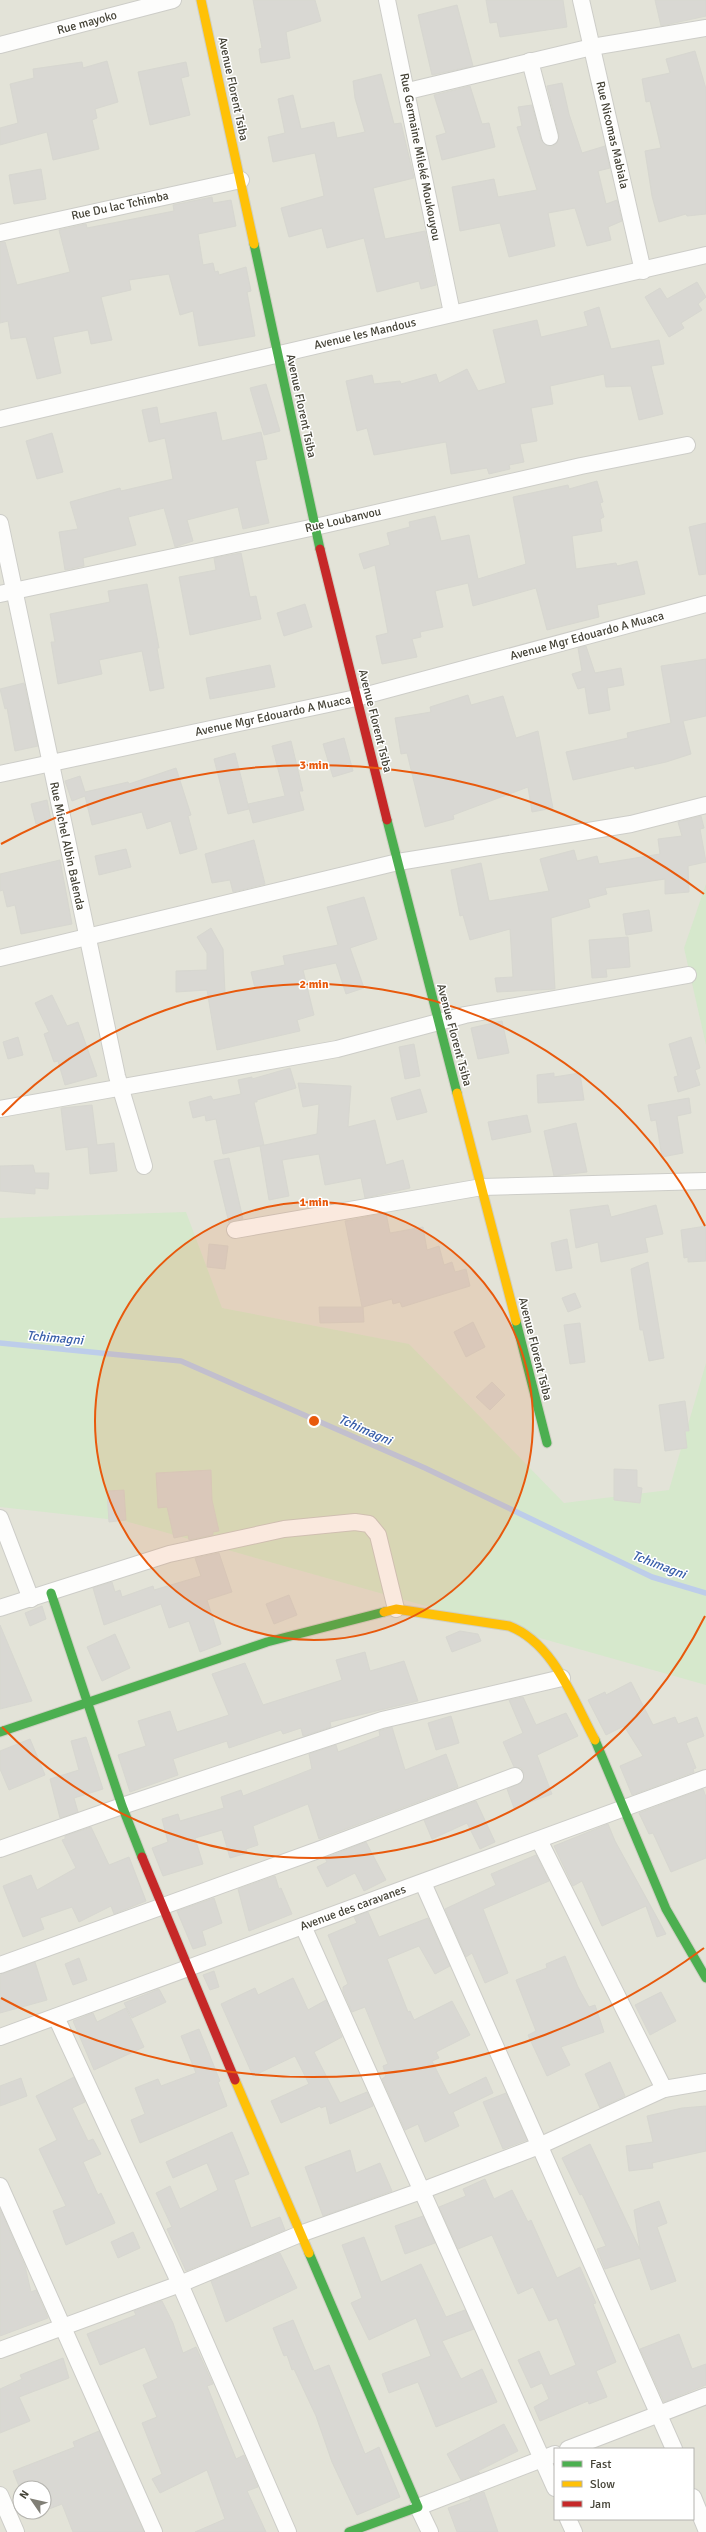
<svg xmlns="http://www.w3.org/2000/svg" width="706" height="2532" font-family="Signika,sans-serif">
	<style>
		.residential { fill: #e3e3d8; fill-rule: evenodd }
		.green { fill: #d6e8cc }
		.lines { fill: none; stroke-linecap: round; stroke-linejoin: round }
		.stream { stroke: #bdcdea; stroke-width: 5.5 }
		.building { fill: #d9d8d3; stroke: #d7d7d0 }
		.street-casing { stroke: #cdcdc8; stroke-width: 18 }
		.fast-casing { stroke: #cfcfc3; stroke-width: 11 }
		.slow-casing { stroke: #cfcfc3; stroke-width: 11 }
		.jam-casing { stroke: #cfcfc3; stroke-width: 11 }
		.street { stroke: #fdfdfc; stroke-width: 16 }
		.fast { stroke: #4caf50; stroke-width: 9 }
		.slow { stroke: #ffc107; stroke-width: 9 }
		.jam { stroke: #c62828; stroke-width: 9 }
		.ring { fill: none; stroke: #e8590c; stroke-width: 2 }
		.labels { text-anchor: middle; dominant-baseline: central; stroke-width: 3; stroke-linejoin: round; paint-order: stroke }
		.street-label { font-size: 12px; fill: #454337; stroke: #fff }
		.water-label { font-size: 13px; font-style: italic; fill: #385ea9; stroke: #fff }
		.centre { fill: #e8590c; stroke: #fff; stroke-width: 2 }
		.ring-label { font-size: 12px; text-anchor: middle; font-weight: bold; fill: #e8590c; stroke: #fff; stroke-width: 3; stroke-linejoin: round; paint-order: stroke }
	</style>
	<rect width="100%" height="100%" fill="#efefea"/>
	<path class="residential" d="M 0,0 L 706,0 L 706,2532 L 0,2532 ZM 555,2449 L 693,2449 L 693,2519 L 555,2519 ZM 20,2488 L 44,2488 L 44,2512 L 20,2512 Z"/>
	<g class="green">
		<polygon points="706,884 706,1045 684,948"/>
		<polygon points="186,1212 222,1308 409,1344 564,1503 669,1490 706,1363 706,1685 125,1521 0,1507 0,1218"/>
	</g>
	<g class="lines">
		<polyline class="stream" points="0,1343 181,1361 425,1468 652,1577 706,1593"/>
	</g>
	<g class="building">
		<polygon points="253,0 315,0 321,21 286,32 290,58 261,63 259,49 262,48"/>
		<polygon points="486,0 563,0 567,27 500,37 497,22 490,23"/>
		<polygon points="655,0 706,0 706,16 661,26"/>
		<polygon points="457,5 473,66 432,75 418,15"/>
		<polygon points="695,51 706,89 706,214 687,216 686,214 659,222 652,196 645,151 661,148 650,101 646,102 642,79 670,73 666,59"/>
		<polygon points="107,61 118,102 95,109 97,118 92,120 99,149 53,160 47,132 0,145 0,128 18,123 10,84 34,78 33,69 82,62 83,68"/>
		<polygon points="186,62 189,76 181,78 190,115 150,125 138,72"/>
		<polygon points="381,74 394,124 401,123 414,178 373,188 385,239 425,231 436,285 421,289 419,281 377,292 364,238 327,248 322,228 289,237 281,208 324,196 315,153 273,162 268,137 285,133 278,99 293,95 301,129 334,122 337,138 365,132 355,98 353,81"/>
		<polygon points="562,83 569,114 582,153 605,146 610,168 598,171 606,204 617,200 622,221 608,227 611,240 587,246 575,208 548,213 555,246 509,257 500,223 460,231 452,187 494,179 498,197 537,190 517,127 522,126 518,107 532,105 541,140 547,146 553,146 557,143 559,135 547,86"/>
		<polygon points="470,86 482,124 489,123 495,147 442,160 436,136 446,133 434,95"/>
		<polygon points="41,169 46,199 14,204 9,175"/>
		<polygon points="212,197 213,203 231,200 236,226 198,234 203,265 213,263 215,272 218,271 219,275 246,267 251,291 247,292 255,336 199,346 193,311 180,315 169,274 129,280 131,290 101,297 112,340 91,344 88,330 53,337 61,373 37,379 26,337 11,339 8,321 0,323 0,242 5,242 17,285 70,272 59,230 86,224 87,228 174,211 173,205"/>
		<polygon points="697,282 706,297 698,304 702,310 681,323 684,328 669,337 645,297 660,288 667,299"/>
		<polygon points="599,307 611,349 659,340 664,364 651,366 663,414 639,420 631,386 606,387 604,374 550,386 553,404 531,408 537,441 520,444 524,462 509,465 510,469 489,474 487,468 451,474 446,442 374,455 367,428 357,431 346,381 372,375 374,384 400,381 401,384 436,374 439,383 467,369 478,391 506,383 493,330 537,320 541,337 588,326 584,312"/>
		<polygon points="266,384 280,431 264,435 250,388"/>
		<polygon points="157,407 160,424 216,412 222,441 261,432 267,459 255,461 269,523 243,529 238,507 187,520 193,541 175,547 164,508 128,517 136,545 83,558 84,566 65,570 59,532 78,529 70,502 120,488 121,491 173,479 165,438 149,442 142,410"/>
		<polygon points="52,433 63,472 37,479 26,441"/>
		<polygon points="597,481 603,502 600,503 604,517 600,519 602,531 572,536 576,569 616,563 617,566 637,561 645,594 597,605 599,617 547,630 536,588 473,606 468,583 435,591 443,627 420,632 421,637 412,639 417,657 382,664 376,636 388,633 375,565 364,569 359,554 390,545 387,533 410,527 409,522 435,516 441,541 469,535 478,579 526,564 513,497 568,485 569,489"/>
		<polygon points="706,523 706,574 699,575 689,527"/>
		<polygon points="241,553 250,597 256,596 261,619 190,635 179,577 216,570 214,558"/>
		<polygon points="147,584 159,648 157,648 164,688 150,691 142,651 99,660 102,674 58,684 51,642 55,642 50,614 110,602 108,591"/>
		<polygon points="305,604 312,627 284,636 277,613"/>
		<polygon points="586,646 595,673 621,668 624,685 607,688 610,710 589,714 585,687 578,689 572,674 582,671 578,648"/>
		<polygon points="706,659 706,716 683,721 691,754 666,762 635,769 634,766 573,780 566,752 628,738 627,733 671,723 661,666"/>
		<polygon points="270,665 275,687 210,699 206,678"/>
		<polygon points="24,683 38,746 15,751 7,708 5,709 0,689"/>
		<polygon points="468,695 471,705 503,696 516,738 538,731 553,808 532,812 528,787 453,815 454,819 425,827 407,753 401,754 395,718 431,712 430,707"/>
		<polygon points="344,738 353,771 333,777 323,744"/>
		<polygon points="291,741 303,791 299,791 304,810 253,823 248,804 285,796 272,746"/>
		<polygon points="235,753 249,809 228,814 214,759"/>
		<polygon points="176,768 191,815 188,816 197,849 180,854 171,821 147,829 142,812 92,825 85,796 72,801 65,781 80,776 85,792 128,782 129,784"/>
		<polygon points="47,800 51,820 36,824 31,804"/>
		<polygon points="701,816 704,828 700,829 706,862 688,866 689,892 665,894 665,879 605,888 607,894 588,899 590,907 551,918 555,989 497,992 495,978 513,977 510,929 470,940 463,915 460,916 451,870 481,863 489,901 549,891 540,859 574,850 577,861 597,856 599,864 660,854 658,839 682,836 678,822"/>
		<polygon points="254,840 265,884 233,892 230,880 212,883 205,854"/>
		<polygon points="126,849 131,867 99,875 95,856"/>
		<polygon points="60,860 72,924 21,934 15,905 7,907 3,890 0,891 0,874"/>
		<polygon points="364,897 377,939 350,948 364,988 346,994 336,963 303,970 314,1015 297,1020 300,1031 217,1050 207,990 176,992 176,971 207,970 207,953 197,937 211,928 223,949 225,993 255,988 251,972 285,965 283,956 338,945 327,907"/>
		<polygon points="649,910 652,931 626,935 623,914"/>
		<polygon points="628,937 630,967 606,969 607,977 592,978 589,940"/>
		<polygon points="52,995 67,1026 78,1022 97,1076 65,1085 58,1061 54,1062 44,1034 49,1032 35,1003"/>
		<polygon points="502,1021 509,1053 478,1059 471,1028"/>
		<polygon points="18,1037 23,1055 8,1059 3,1042"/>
		<polygon points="691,1037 700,1068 695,1070 700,1085 678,1092 674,1077 678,1076 669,1044"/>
		<polygon points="414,1044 420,1076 405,1079 399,1047"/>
		<polygon points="290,1068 296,1088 257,1100 257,1102 254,1102 264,1145 223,1154 216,1119 206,1121 205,1115 193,1118 189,1102 211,1096 213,1100 241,1094 238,1080 252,1077 252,1079"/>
		<polygon points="554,1073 554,1077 580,1073 584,1100 538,1103 537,1075"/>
		<polygon points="298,1083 351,1086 348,1127 375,1120 386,1165 403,1160 410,1188 365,1198 361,1178 325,1185 319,1154 282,1160 289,1196 269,1200 260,1146 317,1134 319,1104 303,1107"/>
		<polygon points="420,1089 427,1112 397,1120 391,1098"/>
		<polygon points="689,1098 691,1113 677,1116 683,1153 662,1157 656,1120 651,1121 648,1105"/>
		<polygon points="92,1105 97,1145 114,1143 117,1171 90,1174 88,1147 66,1150 61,1108"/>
		<polygon points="527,1115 531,1132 492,1140 488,1122"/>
		<polygon points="576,1123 587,1172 554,1176 544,1131"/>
		<polygon points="229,1158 243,1219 229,1223 214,1161"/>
		<polygon points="33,1165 35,1173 49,1173 48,1189 35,1188 35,1194 0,1191 0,1166"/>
		<polygon points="608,1205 611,1217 656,1205 663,1234 645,1238 648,1252 601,1262 598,1242 576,1248 570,1210"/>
		<polygon points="386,1213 390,1233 423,1227 427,1250 439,1246 444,1265 452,1262 455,1272 466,1269 470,1286 402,1307 400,1302 393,1304 392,1299 363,1307 364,1322 320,1323 319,1307 362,1307 345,1221"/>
		<polygon points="706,1226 706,1261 688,1262 688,1257 684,1258 681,1230"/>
		<polygon points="567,1239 572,1268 556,1271 551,1243"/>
		<polygon points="209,1244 228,1246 225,1269 207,1267"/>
		<polygon points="648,1262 664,1358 649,1361 643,1330 640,1330 631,1269"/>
		<polygon points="575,1293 581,1307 568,1312 562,1298"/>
		<polygon points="473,1322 485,1347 466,1357 454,1332"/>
		<polygon points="580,1323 585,1362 570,1364 564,1325"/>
		<polygon points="492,1382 505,1395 490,1410 476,1397"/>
		<polygon points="685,1401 689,1431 685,1431 687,1448 665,1451 659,1405"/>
		<polygon points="614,1469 637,1470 637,1487 642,1488 640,1503 614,1500"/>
		<polygon points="211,1470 212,1500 219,1531 213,1532 213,1535 189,1540 188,1535 174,1538 167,1507 158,1508 156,1473"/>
		<polygon points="124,1490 126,1520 109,1522 107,1491"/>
		<polygon points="219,1553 232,1592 207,1600 221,1644 200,1652 189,1621 169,1628 161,1604 104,1625 93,1588 112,1582 115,1592 120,1590 122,1597 153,1586 154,1590 201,1576 195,1558"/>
		<polygon points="289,1595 297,1615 274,1624 266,1604"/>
		<polygon points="42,1606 46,1619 30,1626 25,1613"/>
		<polygon points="0,1625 32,1701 0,1709"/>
		<polygon points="460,1631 478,1634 481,1641 452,1652 446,1637"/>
		<polygon points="115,1634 130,1668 102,1681 87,1647"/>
		<polygon points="365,1652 370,1671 404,1661 418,1701 330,1722 331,1727 303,1736 301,1728 283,1734 281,1730 229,1748 227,1741 173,1759 178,1775 130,1792 118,1755 146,1746 138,1721 170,1711 177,1732 229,1715 212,1674 245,1663 263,1705 342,1680 336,1660"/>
		<polygon points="631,1682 653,1725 675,1717 678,1724 697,1717 704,1736 686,1743 696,1768 693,1769 694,1772 632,1795 620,1766 643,1756 624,1726 606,1735 588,1700 605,1692 606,1695"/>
		<polygon points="523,1697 536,1725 566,1713 578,1736 537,1755 552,1794 514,1808 507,1789 522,1782 524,1773 521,1768 514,1767 503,1742 523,1733 509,1700"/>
		<polygon points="451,1716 459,1743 436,1750 428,1723"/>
		<polygon points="392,1727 405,1770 446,1754 458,1787 319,1839 308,1804 253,1826 258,1845 246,1849 247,1853 230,1858 222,1830 195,1838 203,1864 163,1876 152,1848 168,1842 162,1819 178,1814 180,1821 224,1808 221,1797 241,1790 243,1796 312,1769 309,1754 336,1745 338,1752 380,1736 379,1731"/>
		<polygon points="86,1737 103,1789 74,1798 78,1812 60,1818 50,1779 79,1770 71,1741"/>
		<polygon points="30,1739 45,1775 9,1790 0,1769 0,1751"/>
		<polygon points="703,1789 706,1797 706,1858 671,1872 653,1833 649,1834 639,1813"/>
		<polygon points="476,1801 495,1842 480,1849 467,1823 432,1839 424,1820"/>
		<polygon points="608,1824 615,1841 666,1934 657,1937 646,1906 602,1926 582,1881 573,1886 554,1846"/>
		<polygon points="91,1827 109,1865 129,1857 146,1901 114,1914 111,1906 79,1922 72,1907 40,1918 44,1929 23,1937 3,1886 31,1875 37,1890 76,1868 62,1840 65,1839 65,1836"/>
		<polygon points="366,1842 386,1880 364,1891 355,1873 327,1887 317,1867 327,1862 325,1858"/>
		<polygon points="536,1855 549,1881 483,1909 508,1973 485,1983 472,1953 466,1957 445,1909 496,1885 491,1874"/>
		<polygon points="275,1876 279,1889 281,1888 292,1914 249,1931 238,1889"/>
		<polygon points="214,1898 222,1923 202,1931 206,1945 193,1949 177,1911"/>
		<polygon points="368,1912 379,1937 428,1918 450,1966 435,1974 419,1946 387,1959 408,2012 410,2011 414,2020 452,2001 470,2035 436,2052 439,2058 432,2061 449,2095 486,2077 493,2093 453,2112 459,2126 425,2142 418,2124 405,2130 382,2079 386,2076 383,2066 388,2064 365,2007 352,2012 343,1991 343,1987 348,1984 328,1935 357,1923 354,1917"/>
		<polygon points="565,1956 578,1987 589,2007 595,2005 604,2032 561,2047 570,2065 547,2076 528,2035 536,2031 516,1980 547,1968 546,1964"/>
		<polygon points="79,1958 87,1980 73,1985 65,1964"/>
		<polygon points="35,1962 47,2000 0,2013 0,1975"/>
		<polygon points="214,1971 219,1987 210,1990 203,1975"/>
		<polygon points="293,1978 308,2010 326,2000 342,2037 314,2052 340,2103 367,2092 373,2106 330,2124 326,2106 321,2108 320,2106 281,2123 271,2101 309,2084 295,2056 253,2076 221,2004 255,1988 258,1995"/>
		<polygon points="159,1989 166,2002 132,2018 124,2003"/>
		<polygon points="661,1992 676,2021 650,2035 635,2005"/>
		<polygon points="126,2008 144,2047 94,2070 73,2021 93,2013 97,2022"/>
		<polygon points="199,2029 220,2081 218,2082 227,2106 140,2143 131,2120 145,2114 135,2088 158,2079 161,2086 196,2073 181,2036"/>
		<polygon points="610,2062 625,2096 600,2108 585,2074"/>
		<polygon points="74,2077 85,2102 72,2108 88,2141 93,2139 101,2154 83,2162 98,2195 101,2193 115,2223 66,2245 53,2211 66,2206 39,2149 57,2140 36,2096"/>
		<polygon points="21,2078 27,2096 0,2106 0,2086"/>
		<polygon points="506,2093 527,2140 503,2149 483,2102"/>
		<polygon points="706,2106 706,2151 652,2163 653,2168 629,2171 626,2146 653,2142 647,2116 682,2108"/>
		<polygon points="232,2132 249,2174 234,2180 251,2228 280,2217 285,2230 186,2271 167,2229 172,2227 156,2193 170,2186 180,2209 218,2190 207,2163 173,2178 166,2162"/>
		<polygon points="590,2144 640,2250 634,2210 659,2201 667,2223 657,2227 676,2281 651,2290 640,2258 605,2269 597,2249 606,2246 582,2194 580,2195 562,2158"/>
		<polygon points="350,2150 356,2173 380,2163 392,2191 323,2216 305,2167"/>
		<polygon points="485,2179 494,2199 512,2190 528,2222 531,2220 557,2278 580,2267 596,2303 593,2304 616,2362 596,2371 607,2397 589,2404 588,2401 540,2421 534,2407 549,2399 542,2383 531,2388 518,2360 539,2351 550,2376 576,2365 557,2318 549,2321 533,2287 518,2294 492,2235 458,2249 439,2207 466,2196 463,2189"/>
		<polygon points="0,2209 25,2266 31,2292 36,2290 48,2318 0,2336"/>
		<polygon points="423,2216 435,2243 405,2254 395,2226"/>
		<polygon points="133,2232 140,2248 118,2258 111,2242"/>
		<polygon points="364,2237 381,2282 421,2264 446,2317 465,2310 474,2329 442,2341 461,2379 482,2369 497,2402 436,2427 418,2382 389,2393 382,2374 431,2356 416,2318 369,2340 351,2303 362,2298 342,2245"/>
		<polygon points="280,2253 297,2288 226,2322 211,2281"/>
		<polygon points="162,2301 173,2323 183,2353 196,2347 213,2384 207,2386 236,2459 244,2455 258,2487 247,2491 266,2532 195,2532 225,2519 207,2470 160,2493 152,2479 162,2474 142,2423 157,2417 143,2385 158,2378 145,2347 100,2365 87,2334 136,2315 134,2311"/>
		<polygon points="293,2320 314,2371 329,2365 365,2454 379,2447 400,2497 357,2515 332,2462 316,2416 294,2369 292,2370 287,2355 284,2356 273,2328"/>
		<polygon points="679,2334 692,2369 706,2364 706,2385 664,2402 640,2349"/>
		<polygon points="63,2358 69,2378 19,2397 30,2421 0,2433 0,2389 22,2379 20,2375"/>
		<polygon points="504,2424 518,2451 478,2471 480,2473 461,2480 447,2454"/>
		<polygon points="99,2431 144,2532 73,2532 62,2504 44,2511 44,2488 20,2489 13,2471 75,2447 73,2442"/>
		<polygon points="484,2492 498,2532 457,2532 448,2508 471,2500 469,2497"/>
	</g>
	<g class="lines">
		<defs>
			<g id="street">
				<polyline points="387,0 452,313"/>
				<polyline points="581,0 643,271"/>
				<polyline points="0,45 173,0"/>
				<polyline points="530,61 550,137"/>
				<polyline points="408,91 592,47 706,28"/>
				<polyline points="0,233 241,180"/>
				<polyline points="0,419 706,255"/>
				<polyline points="0,523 117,1076 144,1166"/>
				<polyline points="0,594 315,527 581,466 687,445"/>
				<polyline points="0,774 356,698 706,604"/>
				<polyline points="0,958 398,862 631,824 706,805"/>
				<polyline points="0,1109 337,1049 465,1015 688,975"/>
				<polyline points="235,1230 482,1187 706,1181"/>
				<polyline points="0,1518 31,1599"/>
				<polyline points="0,1608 169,1554 284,1529 355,1522 369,1524 378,1535 396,1609"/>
				<polyline points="539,1840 664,2089"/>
				<polyline points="0,1849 122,1806 382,1720 562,1678"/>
				<polyline points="423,1883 674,2449"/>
				<polyline points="303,1926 555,2488"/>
				<polyline points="0,1965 321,1849 515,1776"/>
				<polyline points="56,2017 180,2284 288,2532"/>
				<polyline points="0,2037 706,1778"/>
				<polyline points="0,2186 154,2532"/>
				<polyline points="0,2350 180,2284 300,2234 421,2191 539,2146 664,2089 706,2082"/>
				<polyline points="568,2449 706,2396"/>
				<polyline points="0,2495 16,2532"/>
				<polyline points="693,2497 706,2529"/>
				<polyline points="568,2519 574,2532"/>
				<polyline points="430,2532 418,2507 555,2454"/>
			</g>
			<g id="fast">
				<polyline points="254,244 320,549"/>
				<polyline points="387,820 457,1093"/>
				<polyline points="516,1321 547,1443"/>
				<polyline points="51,1593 122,1806 142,1857"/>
				<polyline points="0,1732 267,1642 384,1612"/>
				<polyline points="595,1740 666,1909 706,1978"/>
				<polyline points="309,2253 418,2507 349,2532"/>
			</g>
			<g id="slow">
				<polyline points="201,0 254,244"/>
				<polyline points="457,1093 516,1321"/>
				<path d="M 384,1612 L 396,1609 L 509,1626 C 554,1643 573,1700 595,1740"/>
				<polyline points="235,2080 309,2253"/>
			</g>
			<g id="jam">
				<polyline points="320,549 387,820"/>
				<polyline points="142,1857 235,2080"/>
			</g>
		</defs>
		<use href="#street" class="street-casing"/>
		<use href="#fast" class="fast-casing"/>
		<use href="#slow" class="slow-casing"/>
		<use href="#jam" class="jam-casing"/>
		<use href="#street" class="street"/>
		<use href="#fast" class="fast"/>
		<use href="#slow" class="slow"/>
		<use href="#jam" class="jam"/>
	</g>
	<circle cx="314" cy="1421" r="219" fill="#e8590c" fill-opacity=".12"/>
	<g class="ring">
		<circle cx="314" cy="1421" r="219"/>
		<path d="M705 1616A437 437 0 0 1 2 1727M2 1115A437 437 0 0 1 705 1226"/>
		<path d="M704 1948A656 656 0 0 1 1 1998M1 844A656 656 0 0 1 704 894"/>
	</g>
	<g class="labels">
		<g class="street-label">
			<text transform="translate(87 23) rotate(-15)">Rue mayoko</text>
			<text transform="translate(233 89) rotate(78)">Avenue Florent Tsiba</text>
			<text transform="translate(612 135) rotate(77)">Rue Nicomas Mabiala</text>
			<text transform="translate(420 157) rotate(79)">Rue Germaine Mileké Moukouyou</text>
			<text transform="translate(120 206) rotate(-12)">Rue Du lac Tchimba</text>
			<text transform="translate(365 334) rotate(-13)">Avenue les Mandous</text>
			<text transform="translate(301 406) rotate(78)">Avenue Florent Tsiba</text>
			<text transform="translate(343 520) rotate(-13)">Rue Loubanvou</text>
			<text transform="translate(587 636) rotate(-15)">Avenue Mgr Edouardo A Muaca</text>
			<text transform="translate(273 716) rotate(-12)">Avenue Mgr Edouardo A Muaca</text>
			<text transform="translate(375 721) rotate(76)">Avenue Florent Tsiba</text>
			<text transform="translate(67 846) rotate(78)">Rue Michel Albin Balenda</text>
			<text transform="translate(454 1035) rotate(75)">Avenue Florent Tsiba</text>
			<text transform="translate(535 1349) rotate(76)">Avenue Florent Tsiba</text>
			<text transform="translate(353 1908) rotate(-20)">Avenue des caravanes</text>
		</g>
		<g class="water-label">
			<text transform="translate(55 1338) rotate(5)">Tchimagni</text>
			<text transform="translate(365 1430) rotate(24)">Tchimagni</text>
			<text transform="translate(659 1565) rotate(21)">Tchimagni</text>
		</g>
	</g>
	<circle cx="314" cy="1421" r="6" class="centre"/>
	<g class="ring-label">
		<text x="314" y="769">3 min</text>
		<text x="314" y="988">2 min</text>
		<text x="314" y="1206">1 min</text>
	</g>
	<rect x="554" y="2448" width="140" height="72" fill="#ffffff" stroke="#b5b4af"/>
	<rect x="562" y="2461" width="20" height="6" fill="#4caf50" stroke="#b5b4af"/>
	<text x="590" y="2468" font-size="12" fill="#454337">Fast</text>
	<rect x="562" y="2481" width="20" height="6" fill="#ffc107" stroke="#b5b4af"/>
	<text x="590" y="2488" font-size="12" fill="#454337">Slow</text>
	<rect x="562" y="2501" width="20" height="6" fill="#c62828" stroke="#b5b4af"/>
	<text x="590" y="2508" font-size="12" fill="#454337">Jam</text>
	<g transform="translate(32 2500) rotate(304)"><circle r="19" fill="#ffffff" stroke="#b5b4af"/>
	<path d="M0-3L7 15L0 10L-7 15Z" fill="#807f76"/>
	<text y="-6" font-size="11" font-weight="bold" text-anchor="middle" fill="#454337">N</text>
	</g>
</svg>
